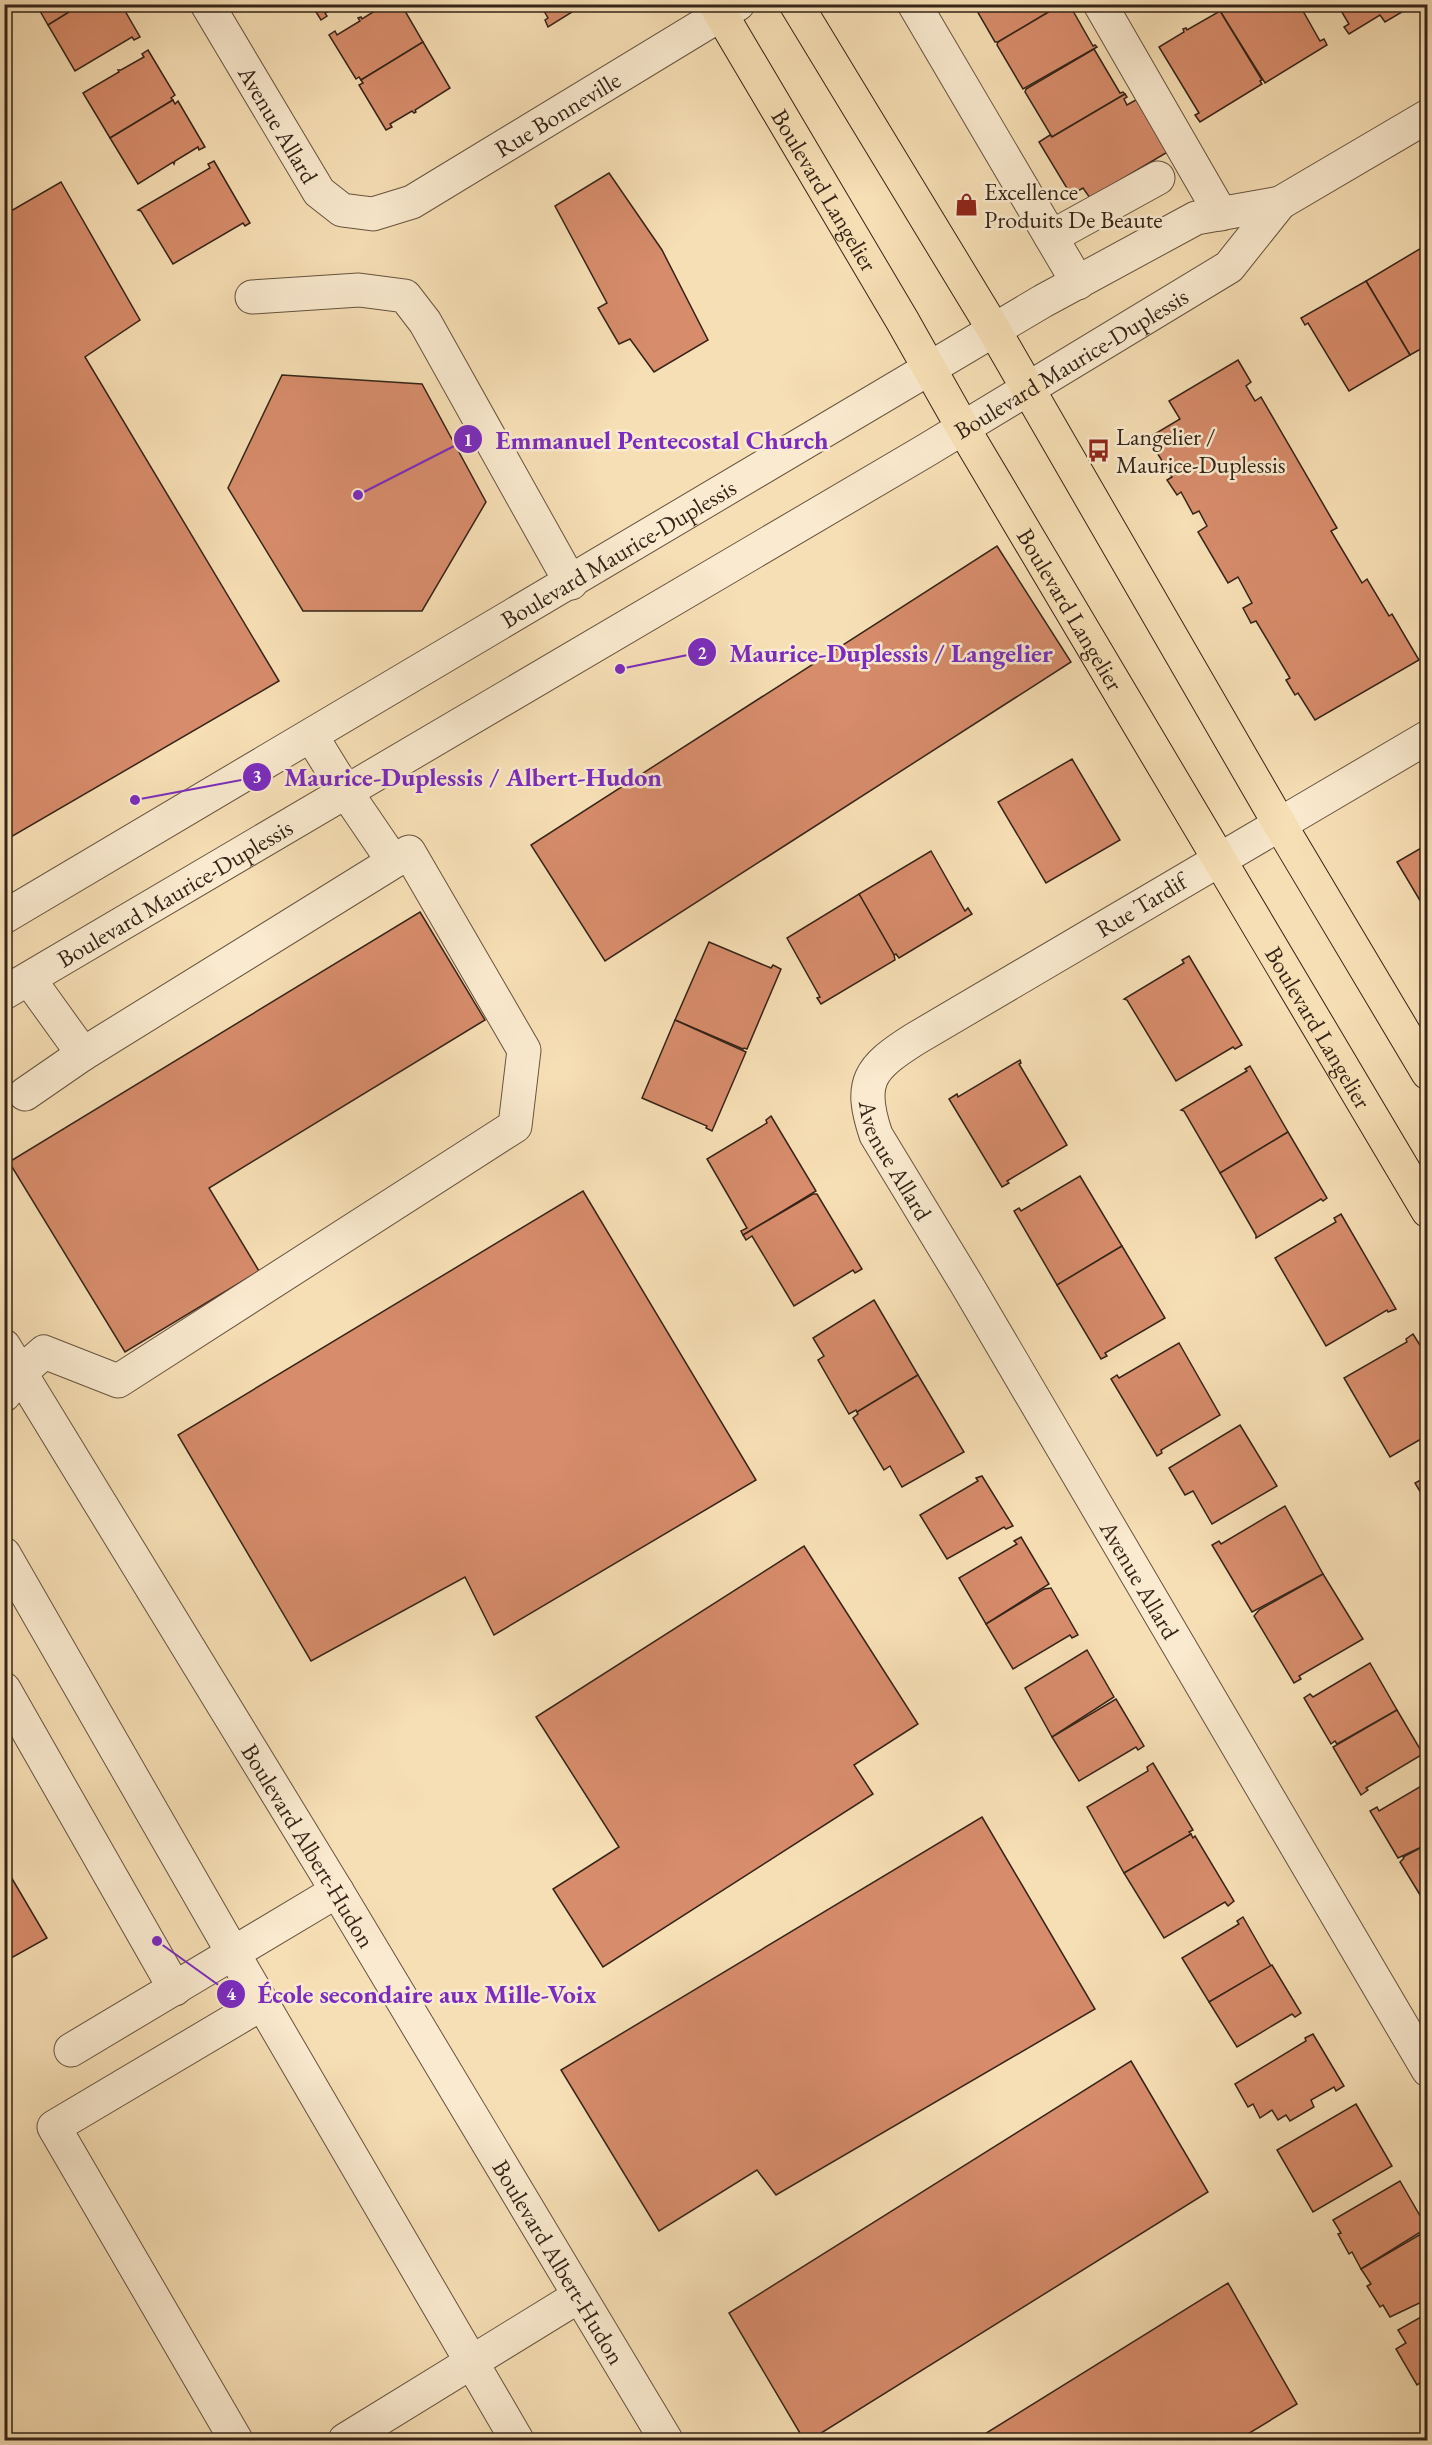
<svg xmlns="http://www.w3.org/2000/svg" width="1432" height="2445" font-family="'EB Garamond',serif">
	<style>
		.building { fill: #d78c6b; stroke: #352418; stroke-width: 1.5 }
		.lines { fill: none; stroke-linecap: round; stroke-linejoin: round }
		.minor-casing { stroke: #66533f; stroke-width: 35 }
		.major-casing { stroke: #352418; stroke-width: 35 }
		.minor { stroke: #faeacf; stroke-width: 33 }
		.major { stroke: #f7dfb5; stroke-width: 33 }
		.labels { text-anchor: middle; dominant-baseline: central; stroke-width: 5; stroke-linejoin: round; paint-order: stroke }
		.street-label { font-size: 24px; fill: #352418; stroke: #faeacf }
		.poi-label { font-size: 24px; fill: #352418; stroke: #faeacf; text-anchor: start }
		.leader { fill: none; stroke: #7b2cbf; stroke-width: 2 }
		.callout-dot { fill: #7b2cbf; stroke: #faeacf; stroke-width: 2 }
		.mark-label { font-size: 18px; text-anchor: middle; font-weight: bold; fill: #fff }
		.callout-label { font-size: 26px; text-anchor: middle; font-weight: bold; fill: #7b2cbf; stroke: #faeacf; stroke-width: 5; stroke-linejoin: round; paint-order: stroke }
	</style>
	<rect width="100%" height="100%" fill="#f7dfb5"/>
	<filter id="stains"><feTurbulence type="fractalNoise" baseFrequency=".00333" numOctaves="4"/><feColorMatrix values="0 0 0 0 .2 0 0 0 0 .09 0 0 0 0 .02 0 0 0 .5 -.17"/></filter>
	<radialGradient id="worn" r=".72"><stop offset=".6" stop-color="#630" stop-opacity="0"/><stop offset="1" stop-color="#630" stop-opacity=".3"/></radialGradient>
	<g class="building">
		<polygon points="36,4 82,4 48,25"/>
		<polygon points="82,4 121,4 140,37 134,40 132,37 75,71 48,25"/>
		<polygon points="311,4 340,4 325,13 327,16 321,20"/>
		<polygon points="386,4 401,4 423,42 361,80 359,77 356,79 329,35 335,31 337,35 360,21 358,18 361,17 362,19"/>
		<polygon points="540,4 585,4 548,27 545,20 548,18"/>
		<polygon points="973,4 1062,4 998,42 995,42"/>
		<polygon points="1062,4 1069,4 1093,46 1095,45 1097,47 1023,89 997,45 998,42"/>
		<polygon points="1231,4 1299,4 1320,41 1324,39 1327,45 1265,83 1220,11"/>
		<polygon points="1337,4 1398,4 1402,12 1385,22 1380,15 1349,34 1344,27 1349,24"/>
		<polygon points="1220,11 1262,80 1260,81 1262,84 1200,122 1195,115 1199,113 1159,47 1184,32 1183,29 1186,28 1187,30"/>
		<polygon points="423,42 450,88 415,110 416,112 414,113 412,111 390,124 392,127 386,130 359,85 363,83 361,80"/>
		<polygon points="1094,49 1120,93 1123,92 1125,94 1052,137 1025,92 1026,89"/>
		<polygon points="148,50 175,95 171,98 173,100 110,138 83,93 119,72 118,70 121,70 144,57 142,54"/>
		<polygon points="1125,94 1127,97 1124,99 1127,105 1141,97 1171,150 1090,198 1083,188 1071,195 1039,142 1050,135 1052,137"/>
		<polygon points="173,100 175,104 178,101 205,147 199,150 198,147 175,161 174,164 173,162 138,184 110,138"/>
		<polygon points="214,161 250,223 245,226 243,223 173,264 141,211 138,210 210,168 208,164"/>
		<polygon points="609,173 662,250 708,340 654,372 630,339 619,344 598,308 607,303 555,206"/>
		<polygon points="61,182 140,320 85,357 279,681 4,841 4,215"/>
		<polygon points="1428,244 1428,345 1410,355 1366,281"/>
		<polygon points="1366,281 1410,355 1349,391 1308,323 1305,325 1301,318"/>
		<polygon points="1238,360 1251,382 1246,386 1255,401 1261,397 1337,528 1331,531 1362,583 1367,579 1389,616 1392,614 1419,660 1315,720 1298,693 1295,695 1286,680 1290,678 1256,621 1251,623 1243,608 1252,603 1238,577 1228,583 1198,532 1207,526 1199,511 1193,514 1181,492 1177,495 1167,480 1172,477 1148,438 1180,419 1169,401"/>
		<polygon points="282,375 422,384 486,502 422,611 303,611 228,488"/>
		<polygon points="997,546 1071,662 605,961 531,845"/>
		<polygon points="1072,759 1120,840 1046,883 998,802"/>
		<polygon points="1428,844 1428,914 1397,862"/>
		<polygon points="931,851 965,911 968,908 972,914 899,958 896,954 894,955 859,894"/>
		<polygon points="859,894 894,955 895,960 821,1004 817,998 820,997 787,938"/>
		<polygon points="420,912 485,1020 209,1188 259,1271 125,1352 9,1162"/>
		<polygon points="709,942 771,968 773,965 781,969 747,1049 744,1048 743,1049 675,1020"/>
		<polygon points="1189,956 1242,1045 1235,1049 1233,1047 1176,1081 1127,1000 1124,999 1184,963 1182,960"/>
		<polygon points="675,1020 746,1052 712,1131 706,1128 707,1126 642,1098"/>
		<polygon points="1020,1060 1021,1063 1019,1064 1067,1145 1007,1181 1009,1183 1002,1187 949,1099 957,1094 958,1097"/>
		<polygon points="1250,1066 1288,1132 1220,1173 1184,1111 1181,1110 1247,1071 1245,1069"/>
		<polygon points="771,1116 816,1191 743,1235 741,1231 747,1228 707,1159 767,1123 766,1120"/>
		<polygon points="1288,1132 1327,1198 1323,1201 1321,1199 1256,1238 1256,1235 1220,1173"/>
		<polygon points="1080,1176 1122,1246 1057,1285 1014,1211 1019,1208 1021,1211"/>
		<polygon points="583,1191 756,1480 494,1635 465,1577 311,1661 178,1435"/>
		<polygon points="813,1194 817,1194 862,1269 855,1273 853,1270 794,1306 752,1236 746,1240 743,1235"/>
		<polygon points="1341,1214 1396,1309 1388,1312 1387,1310 1326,1346 1275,1258 1336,1222 1334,1218"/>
		<polygon points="1122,1246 1165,1318 1105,1353 1107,1356 1101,1359 1057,1285"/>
		<polygon points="874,1300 918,1375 857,1412 856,1410 849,1414 818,1360 824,1356 813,1338"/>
		<polygon points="1413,1334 1428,1358 1428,1435 1390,1457 1344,1378 1407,1342 1406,1339"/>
		<polygon points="1179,1343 1220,1415 1161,1450 1162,1453 1157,1456 1111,1379 1117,1375 1119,1378"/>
		<polygon points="918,1375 964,1452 902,1487 890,1466 884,1470 853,1418 858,1414 857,1412"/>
		<polygon points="1240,1425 1277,1486 1212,1524 1193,1491 1185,1495 1169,1468"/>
		<polygon points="982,1476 1013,1526 1006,1529 1004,1527 947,1559 920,1515 978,1481 976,1478"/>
		<polygon points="1428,1476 1428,1505 1415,1483"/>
		<polygon points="1285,1506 1323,1574 1252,1612 1212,1545 1219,1541 1221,1544"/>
		<polygon points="1021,1537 1049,1584 986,1624 959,1578 1017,1544 1014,1541"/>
		<polygon points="804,1546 918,1724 854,1765 873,1794 603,1967 553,1889 619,1847 536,1717"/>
		<polygon points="1323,1574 1363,1639 1299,1676 1301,1679 1294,1683 1254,1616 1259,1610"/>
		<polygon points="1051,1588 1078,1635 1072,1638 1070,1635 1013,1669 986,1624 1044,1589"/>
		<polygon points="1087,1650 1114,1697 1052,1737 1025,1688"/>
		<polygon points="1370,1663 1397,1710 1337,1744 1335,1741 1331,1744 1304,1698 1310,1694 1313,1697"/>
		<polygon points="1116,1699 1144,1746 1138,1750 1136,1747 1079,1781 1052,1737"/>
		<polygon points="1397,1710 1423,1754 1366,1788 1368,1790 1361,1795 1333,1747"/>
		<polygon points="1153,1763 1193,1830 1189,1832 1191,1834 1124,1873 1087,1807 1148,1771 1147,1767"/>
		<polygon points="1428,1782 1428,1844 1398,1858 1370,1811 1377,1807 1379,1811"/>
		<polygon points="982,1817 1095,2009 776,2195 757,2170 659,2231 561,2070"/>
		<polygon points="1191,1834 1193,1838 1195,1836 1234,1901 1228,1906 1225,1902 1164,1938 1124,1873"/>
		<polygon points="1428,1844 1428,1908 1400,1862 1404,1858 1403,1857"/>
		<polygon points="4,1865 47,1938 4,1962"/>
		<polygon points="1243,1917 1271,1966 1209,2002 1182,1958 1239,1924 1237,1921"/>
		<polygon points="1272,1965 1301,2013 1295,2017 1292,2014 1237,2047 1209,2002"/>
		<polygon points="1313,2034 1344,2086 1336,2091 1334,2087 1311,2100 1314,2107 1290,2121 1286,2115 1278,2120 1272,2110 1260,2118 1253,2104 1248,2107 1235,2084 1306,2041 1305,2038"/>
		<polygon points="1131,2061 1208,2192 810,2440 804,2440 729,2313"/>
		<polygon points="1356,2104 1392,2166 1313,2212 1277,2150"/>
		<polygon points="1400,2181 1427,2228 1361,2269 1352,2252 1349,2254 1338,2234 1341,2233 1333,2220"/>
		<polygon points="1426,2231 1428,2232 1428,2299 1390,2317 1383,2305 1380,2307 1367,2286 1371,2284 1361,2269"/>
		<polygon points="1228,2283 1297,2404 1238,2440 975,2440"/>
		<polygon points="1428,2313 1428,2378 1417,2385 1396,2349 1406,2343 1398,2330"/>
	</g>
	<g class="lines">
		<defs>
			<g id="minor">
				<path id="s1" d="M 207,4 L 319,192 L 342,210 L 373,214 L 412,202 L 738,4"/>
				<polyline points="914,4 1078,283"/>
				<polyline points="1100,4 1221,214"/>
				<polyline points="1051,237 1158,178"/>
				<polyline points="252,297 359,290 405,296 425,322 571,583"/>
				<polyline points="312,737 346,792 393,861"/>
				<path id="s2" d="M 1428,737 L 915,1039 C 869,1068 858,1082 876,1135 L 967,1285 L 1428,2070"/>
				<path id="s3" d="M 4,917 L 1043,301 L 1196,218 L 1280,203 L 1428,116"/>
				<path id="s4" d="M 4,993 L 925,451 L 1229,267 L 1280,203"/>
				<polyline points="25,1094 83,1054"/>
				<path id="s5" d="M 4,1346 L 337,1891 L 666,2440"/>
				<polyline points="4,1395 20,1373 44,1352 118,1381 515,1126 524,1050 409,852 83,1054 29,979"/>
				<polyline points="4,1554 233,1953 517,2440"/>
				<polyline points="4,1689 175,1989"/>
				<polyline points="71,2050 337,1891"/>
				<polyline points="236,2440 54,2127 263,2003"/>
				<polyline points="345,2440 579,2296"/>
			</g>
			<g id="major">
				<path id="s6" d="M 715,4 L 902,320 L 963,428 L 1428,1211"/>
				<polyline points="796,4 994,330 1279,823 1428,1073"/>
			</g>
		</defs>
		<use href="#minor" class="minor-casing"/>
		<use href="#major" class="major-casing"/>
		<use href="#minor" class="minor"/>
		<use href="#major" class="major"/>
	</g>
	<defs>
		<symbol id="shop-bare" viewBox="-9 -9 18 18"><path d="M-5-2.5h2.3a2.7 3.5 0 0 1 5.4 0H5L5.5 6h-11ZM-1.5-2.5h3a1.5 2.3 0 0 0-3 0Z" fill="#8f2418" stroke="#faeacf" stroke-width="2.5" paint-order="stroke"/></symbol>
		<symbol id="bus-bare" viewBox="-9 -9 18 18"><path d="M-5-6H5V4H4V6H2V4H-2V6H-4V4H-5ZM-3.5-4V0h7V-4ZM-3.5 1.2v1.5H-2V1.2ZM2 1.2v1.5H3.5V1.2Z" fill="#8f2418" stroke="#faeacf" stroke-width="2.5" paint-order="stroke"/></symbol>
	</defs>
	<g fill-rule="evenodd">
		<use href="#shop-bare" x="950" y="188" width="33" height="33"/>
		<use href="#bus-bare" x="1082" y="434" width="33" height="33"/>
	</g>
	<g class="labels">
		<g class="street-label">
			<text stroke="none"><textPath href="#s1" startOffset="490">Rue Bonneville</textPath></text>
			<text stroke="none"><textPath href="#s1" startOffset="140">Avenue Allard</textPath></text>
			<text stroke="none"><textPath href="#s6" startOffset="216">Boulevard Langelier</textPath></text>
			<text stroke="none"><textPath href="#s4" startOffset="1239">Boulevard Maurice-Duplessis</textPath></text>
			<text stroke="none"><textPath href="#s3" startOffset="714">Boulevard Maurice-Duplessis</textPath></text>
			<text stroke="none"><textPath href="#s6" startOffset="702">Boulevard Langelier</textPath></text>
			<text stroke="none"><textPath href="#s4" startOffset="198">Boulevard Maurice-Duplessis</textPath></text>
			<text transform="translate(1141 905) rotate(-31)">Rue Tardif</text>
			<text stroke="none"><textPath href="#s6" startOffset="1188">Boulevard Langelier</textPath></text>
			<text stroke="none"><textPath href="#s2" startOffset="744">Avenue Allard</textPath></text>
			<text stroke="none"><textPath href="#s2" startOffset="1230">Avenue Allard</textPath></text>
			<text stroke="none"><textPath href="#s5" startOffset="585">Boulevard Albert-Hudon</textPath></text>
			<text stroke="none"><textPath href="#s5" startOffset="1071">Boulevard Albert-Hudon</textPath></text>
		</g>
		<g class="poi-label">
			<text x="984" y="191">Excellence<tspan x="984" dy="28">Produits De Beaute</tspan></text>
			<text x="1116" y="436">Langelier /<tspan x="1116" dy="28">Maurice-Duplessis</tspan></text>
		</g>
	</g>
	<path class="leader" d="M358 495L468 439M620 669L702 652M135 800L257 777M157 1941L231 1994"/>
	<g class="callout-dot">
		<circle cx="358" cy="495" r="6"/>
		<circle cx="620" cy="669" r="6"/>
		<circle cx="135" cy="800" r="6"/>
		<circle cx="157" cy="1941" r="6"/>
		<circle cx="468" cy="439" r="15"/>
		<circle cx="702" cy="652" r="15"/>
		<circle cx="257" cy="777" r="15"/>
		<circle cx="231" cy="1994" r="15"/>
	</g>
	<g class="mark-label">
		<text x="468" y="446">1</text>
		<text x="702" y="659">2</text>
		<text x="257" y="783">3</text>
		<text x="231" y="2000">4</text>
	</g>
	<g class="callout-label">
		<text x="662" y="449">Emmanuel Pentecostal Church</text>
		<text x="891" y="662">Maurice-Duplessis / Langelier</text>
		<text x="473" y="786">Maurice-Duplessis / Albert-Hudon</text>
		<text x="427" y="2003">École secondaire aux Mille-Voix</text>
	</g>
	<rect width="1432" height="2445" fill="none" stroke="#f7dfb5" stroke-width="24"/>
	<rect x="6" y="6" width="1420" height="2433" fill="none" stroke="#352418" stroke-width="3"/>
	<rect x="12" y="12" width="1408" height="2421" fill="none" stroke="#352418" stroke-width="1.5"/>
	<rect width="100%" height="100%" filter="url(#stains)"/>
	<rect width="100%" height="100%" fill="url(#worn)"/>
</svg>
